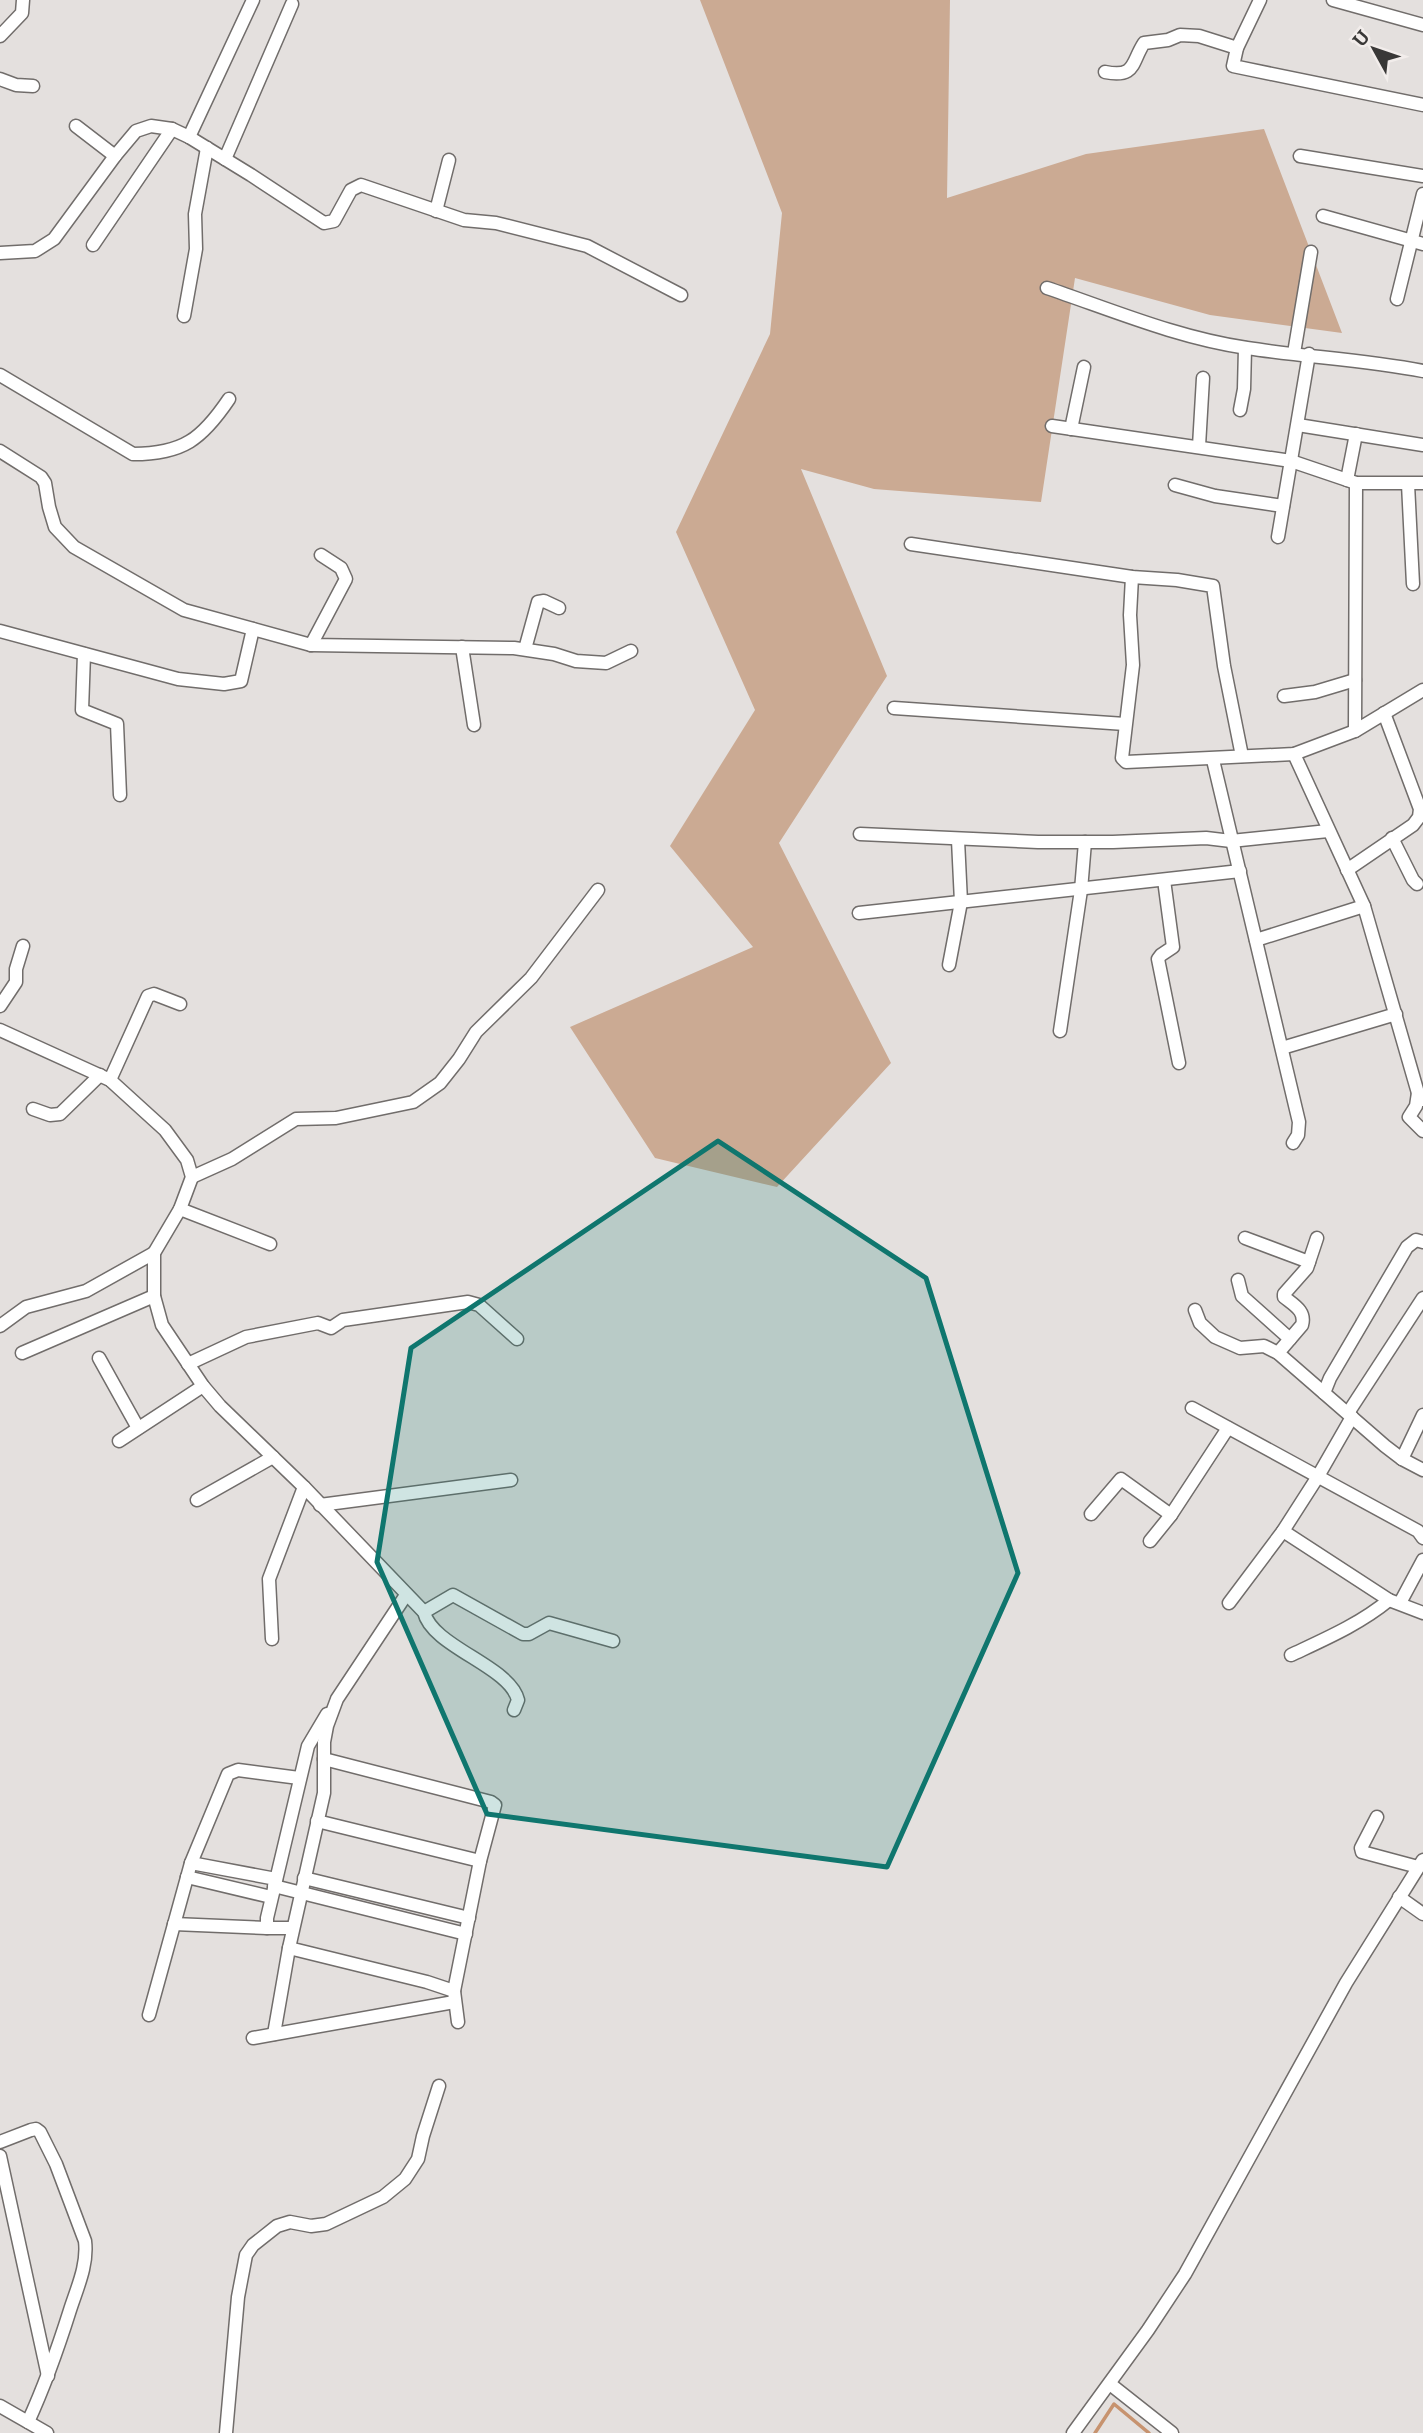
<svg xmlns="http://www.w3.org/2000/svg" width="1423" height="2433" font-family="Bitter,serif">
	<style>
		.green { fill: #cbaa93 }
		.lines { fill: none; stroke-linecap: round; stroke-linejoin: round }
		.stream { stroke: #c7936f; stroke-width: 3.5 }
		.street-casing { stroke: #716d6b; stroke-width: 15 }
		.street { stroke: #fff; stroke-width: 12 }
		.marked { fill: #0f766e; fill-opacity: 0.2; stroke: #0f766e; stroke-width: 5; stroke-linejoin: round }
	</style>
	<rect width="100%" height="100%" fill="#e4e0de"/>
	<polygon class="green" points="700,0 950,0 947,198 1086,154 1264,129 1342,333 1210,315 1075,278 1041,502 874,489 801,469 887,676 779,843 891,1063 777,1187 655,1158 570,1027 753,947 670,846 755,710 676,532 770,334 782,213"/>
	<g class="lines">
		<polyline class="stream" points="1095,2433 1114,2404 1149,2433"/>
		<defs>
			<g id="street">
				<polyline points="1260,0 1237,48 1233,66 1423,105"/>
				<polyline points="1333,0 1423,25"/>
				<polyline points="0,36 22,13 23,0"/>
				<path d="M 1105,72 C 1136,78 1131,63 1144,43 L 1168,40 L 1180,35 L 1199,36 L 1237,48"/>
				<polyline points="0,79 16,85 33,86"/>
				<polyline points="76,126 115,156"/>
				<polyline points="189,137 253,0"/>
				<polyline points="1300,156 1423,176"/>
				<polyline points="225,159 292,4"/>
				<polyline points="436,211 449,160"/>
				<polyline points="1323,216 1423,244"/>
				<polyline points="93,245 172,129"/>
				<polyline points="0,253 35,251 54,239 115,156 136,131 151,126 172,129 189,137 251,175 324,223 334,221 351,190 361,185 464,220 496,223 587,246 681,295"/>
				<path d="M 1047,288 C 1112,310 1178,338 1247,348 C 1306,357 1365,360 1423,371"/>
				<polyline points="1397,299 1423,194"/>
				<polyline points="184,316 196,249 195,214 207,148"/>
				<polyline points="1294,353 1311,252"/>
				<path d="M 0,375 L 133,454 C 183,454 202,439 229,399"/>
				<polyline points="1240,410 1244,389 1245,348"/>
				<polyline points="1298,425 1423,445"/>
				<polyline points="1052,426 1291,461 1356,483"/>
				<polyline points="1071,429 1084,367"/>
				<polyline points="1199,446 1203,378"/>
				<polyline points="0,451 41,477 45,483 49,507 55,527 74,547 184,610 311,645 514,648 554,654 576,661 606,663 631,651"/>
				<polyline points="1347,480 1356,434"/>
				<polyline points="1408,484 1413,584"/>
				<polyline points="1175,485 1215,496 1283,506"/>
				<polyline points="1278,537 1309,354"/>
				<polyline points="911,544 1132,577 1177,580 1213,586 1224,666 1242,756"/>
				<polyline points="1132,577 1130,615 1133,665 1122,758 1126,762 1294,754 1355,731 1423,690"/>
				<polyline points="0,631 178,679 224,684 241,681 253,629"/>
				<polyline points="311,645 346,579 341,568 321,555"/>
				<polyline points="462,647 474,725"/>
				<polyline points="525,649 538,602 544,601 559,608"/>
				<polyline points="84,654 82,710 117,724 120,795"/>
				<polyline points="1284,696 1315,692 1355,680"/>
				<polyline points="894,708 1125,724"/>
				<polyline points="1355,731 1356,483 1423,483"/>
				<polyline points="1294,754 1364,906 1418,1093 1423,1100"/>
				<polyline points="1213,760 1299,1122 1298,1135 1293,1143"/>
				<polyline points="860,834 1038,842 1113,842 1206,838 1231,841 1328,831"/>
				<polyline points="1392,838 1413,880 1417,884"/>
				<polyline points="1347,870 1413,825 1419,817 1420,809 1384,713"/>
				<polyline points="1164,880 1173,947 1161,955 1158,959 1179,1063"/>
				<polyline points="859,913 1240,871"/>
				<polyline points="1256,940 1364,906"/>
				<polyline points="949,965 961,902 958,840"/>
				<polyline points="0,1006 16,982 16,969 23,946"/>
				<path d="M 0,1030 L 110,1080 L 165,1130 L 187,1160 L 192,1177 L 180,1209 L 154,1253 L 154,1296 L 162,1325 L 203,1386 L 220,1406 L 304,1487 L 424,1612 C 432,1647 510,1666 518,1700 L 514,1710"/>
				<polyline points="1060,1031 1081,890 1085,842"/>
				<polyline points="1282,1048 1396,1014"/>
				<polyline points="110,1080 148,996 154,994 180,1004"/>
				<polyline points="1418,1093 1416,1106 1409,1117 1423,1131"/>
				<polyline points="33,1109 50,1115 60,1114 100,1075"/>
				<polyline points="192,1177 232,1159 296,1119 336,1118 413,1102 440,1083 459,1059 476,1032 531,978 598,890"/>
				<polyline points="180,1209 270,1244"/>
				<polyline points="1245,1238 1309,1262"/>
				<polyline points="1238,1280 1242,1296 1290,1339"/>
				<polyline points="1195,1310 1200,1323 1215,1337 1240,1348 1264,1346 1278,1353 1385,1446 1402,1459 1423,1470"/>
				<polyline points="0,1326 26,1307 86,1291 154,1253"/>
				<polyline points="22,1353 154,1296"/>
				<path d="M 1278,1353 L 1302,1325 C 1306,1311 1294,1305 1284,1297 L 1284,1294 L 1307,1268 L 1317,1238"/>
				<polyline points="99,1358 138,1428"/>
				<polyline points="188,1364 246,1337 318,1323 331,1328 343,1320 468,1302 479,1305 517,1339"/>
				<polyline points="1324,1393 1330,1378 1407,1247 1416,1240 1423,1242"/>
				<polyline points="1192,1408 1418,1531 1423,1538"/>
				<polyline points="1348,1413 1423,1298"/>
				<polyline points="119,1441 203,1386"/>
				<polyline points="1402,1459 1423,1415"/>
				<polyline points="197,1500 273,1457"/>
				<polyline points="320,1505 511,1480"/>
				<polyline points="1091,1514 1121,1479 1171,1515"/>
				<polyline points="1283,1531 1389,1600 1423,1613"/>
				<polyline points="1150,1541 1171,1515 1228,1428"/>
				<polyline points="406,1595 337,1699 327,1726 324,1742 324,1793 289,1948 427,1982 454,1991 458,2022"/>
				<polyline points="1229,1603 1283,1531 1317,1478 1352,1417"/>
				<polyline points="1400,1603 1423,1560"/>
				<polyline points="424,1612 453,1595 523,1634 529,1634 549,1623 613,1641"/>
				<polyline points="272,1639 269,1579 304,1487"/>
				<path d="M 1291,1655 C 1325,1639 1360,1624 1389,1600"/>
				<polyline points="324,1759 491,1802 495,1805 480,1861 454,1991"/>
				<polyline points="1377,1817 1361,1848 1362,1852 1418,1867"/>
				<polyline points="317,1821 480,1861"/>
				<polyline points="191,1863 276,1879"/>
				<polyline points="187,1877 271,1897"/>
				<polyline points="304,1878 469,1918"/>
				<polyline points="274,1886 466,1934"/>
				<polyline points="1399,1897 1423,1914"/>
				<polyline points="174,1924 267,1928"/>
				<polyline points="292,1928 267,1928 267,1918 308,1746 327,1714"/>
				<polyline points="149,2015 191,1863 228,1774 238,1770 299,1778"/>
				<polyline points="274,2034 289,1948"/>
				<polyline points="253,2038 454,2002"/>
				<path d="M 0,2142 L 31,2130 L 36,2129 L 40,2132 L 56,2164 L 85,2241 C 88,2265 77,2288 70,2310 C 58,2348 45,2385 28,2422"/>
				<polyline points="0,2156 48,2376"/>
				<polyline points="1110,2384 1172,2433"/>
				<polyline points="0,2406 47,2433"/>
				<polyline points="226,2433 238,2297 246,2255 253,2245 277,2226 290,2222 311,2226 326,2224 383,2197 405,2179 418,2159 423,2136 439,2086"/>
				<polyline points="1073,2433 1148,2330 1185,2274 1346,1983 1423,1860"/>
			</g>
		</defs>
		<use href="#street" class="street-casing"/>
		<use href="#street" class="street"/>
	</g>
	<path class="marked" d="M 718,1141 L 926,1278 L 1018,1573 L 887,1867 L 487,1814 L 377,1562 L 411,1348 Z"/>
	<g transform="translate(1374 49) rotate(310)" stroke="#f2edeb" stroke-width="5" paint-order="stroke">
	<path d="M0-5L12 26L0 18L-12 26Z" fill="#393837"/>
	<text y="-10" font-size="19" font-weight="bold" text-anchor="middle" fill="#393837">U</text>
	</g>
</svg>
